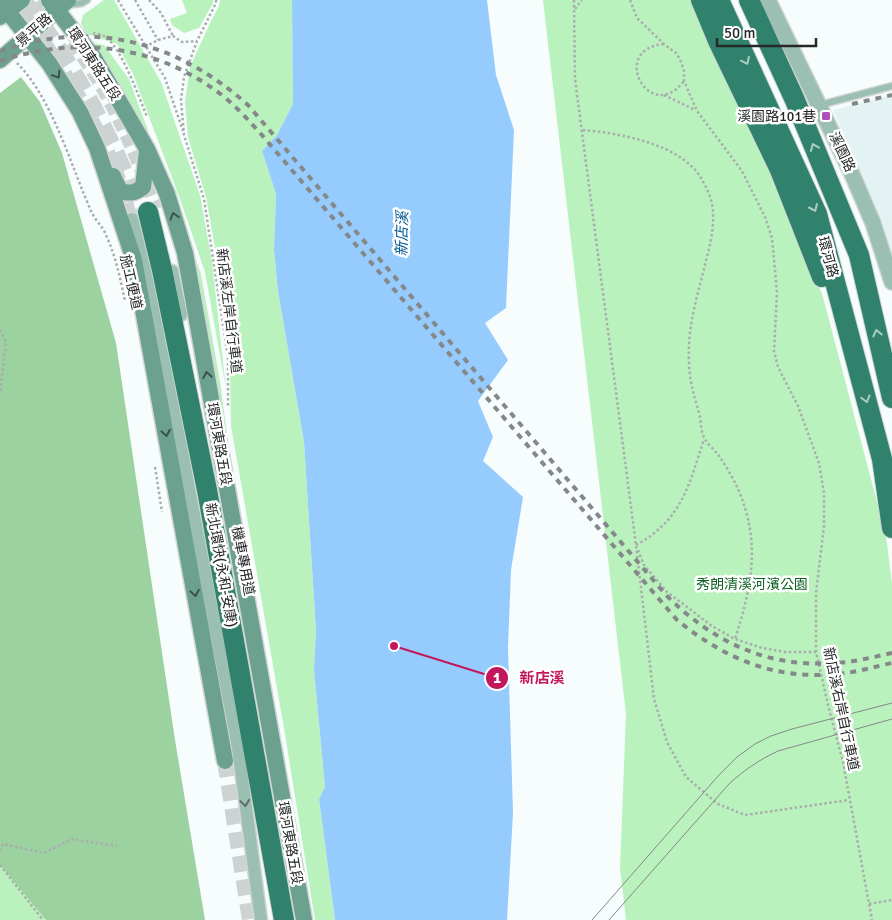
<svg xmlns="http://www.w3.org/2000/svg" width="892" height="920" font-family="Signika,'Noto Sans TC',sans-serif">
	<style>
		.built { fill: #e3f3f3 }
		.green { fill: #baf2be }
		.forest { fill: #9bd2a0 }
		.water { fill: #96cbfe }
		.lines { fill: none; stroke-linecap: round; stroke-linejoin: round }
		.minor-tunnel { stroke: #cdd2d2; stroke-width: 12; stroke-dasharray: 12 6; stroke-linecap: butt }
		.secondary-tunnel { stroke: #cdd2d2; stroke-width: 16; stroke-dasharray: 16 8; stroke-linecap: butt }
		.trunk-tunnel { stroke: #cdd2d2; stroke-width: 20; stroke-dasharray: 20 10; stroke-linecap: butt }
		.service-casing { stroke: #d1d6d6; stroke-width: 9 }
		.minor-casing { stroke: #d1d6d6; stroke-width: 15 }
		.tertiary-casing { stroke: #d1d6d6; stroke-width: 18 }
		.secondary-casing { stroke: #d1d6d6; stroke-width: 19 }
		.trunk-casing { stroke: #d1d6d6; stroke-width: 22 }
		.path { stroke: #a9adad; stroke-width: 2.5; stroke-dasharray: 2.5 2.5; stroke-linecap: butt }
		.service { stroke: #9cbfb3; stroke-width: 6 }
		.minor { stroke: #9cbfb3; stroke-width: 12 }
		.tertiary { stroke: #9cbfb3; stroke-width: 15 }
		.secondary { stroke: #6ca190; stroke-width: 16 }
		.trunk { stroke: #30826c; stroke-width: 20 }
		.tram { stroke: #858888; stroke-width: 1 }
		.rail { stroke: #858888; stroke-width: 4; stroke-dasharray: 6 6; stroke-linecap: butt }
		.oneway { stroke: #accdc4 }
		.oneway2 { stroke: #3e524c }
		.oneway3 { stroke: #5b6c67 }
		.poi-dot { fill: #ad4fb8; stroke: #fff; stroke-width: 2 }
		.labels { text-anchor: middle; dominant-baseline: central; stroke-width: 5; stroke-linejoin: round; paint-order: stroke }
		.street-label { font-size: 14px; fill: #262828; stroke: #fff }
		.poi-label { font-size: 14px; fill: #262828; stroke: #fff; text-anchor: end }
		.park-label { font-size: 14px; fill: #106225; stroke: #fff }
		.water-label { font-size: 15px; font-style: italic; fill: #005893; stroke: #fff }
		.leader { fill: none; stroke: #c2185b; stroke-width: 2 }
		.callout-dot { fill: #c2185b; stroke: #fff; stroke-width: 2 }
		.mark-label { font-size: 15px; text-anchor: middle; font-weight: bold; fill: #fff }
		.callout-label { font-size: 15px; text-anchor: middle; font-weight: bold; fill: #c2185b; stroke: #fff; stroke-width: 5; stroke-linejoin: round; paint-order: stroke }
	</style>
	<rect width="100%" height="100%" fill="#f7fcfc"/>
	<polygon class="built" points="892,95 892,254 883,222 833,110"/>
	<g class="green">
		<polygon points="104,0 114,0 161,82 200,195 212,262 226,389 205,272 180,199 133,74 117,44 87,34 81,24 83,15"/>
		<polygon points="182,0 213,0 213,3 199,28 184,33 172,25 170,19 187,13"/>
		<polygon points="220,0 292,0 293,104 277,135 262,151 276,194 274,250 278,291 304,442 316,630 314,670 325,787 319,799 335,920 315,920 284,728 231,426 230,364 223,294 206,197 188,137 185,102 190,67 211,21 219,6"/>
		<polygon points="543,0 694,0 786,201 823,297 886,536 892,584 892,920 626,920 620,868 626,714"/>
		<polygon points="93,43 104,45 129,79 201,274 220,381 235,496 162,176 121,88"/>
		<polygon points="0,865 46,920 0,920"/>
	</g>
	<polygon class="forest" points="21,77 40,102 62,153 116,343 175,740 205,920 46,920 0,865 0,93"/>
	<polygon class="water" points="292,0 487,0 496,75 514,130 506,308 485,323 508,360 478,401 493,437 483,461 523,497 511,570 508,648 513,813 507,920 335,920 319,799 325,787 314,670 316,630 304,442 278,291 274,250 276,194 262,151 277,135 293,104"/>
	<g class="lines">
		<g class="minor-tunnel">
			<path d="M 13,0 C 55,52 92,109 117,171 C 123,186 127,203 132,219"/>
			<polyline points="39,0 52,16"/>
			<path d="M 71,42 C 110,92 133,151 156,209"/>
		</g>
		<polyline class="secondary-tunnel" points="225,761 250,920"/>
		<path class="trunk-tunnel" d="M 21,0 C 74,65 111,138 140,215"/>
		<defs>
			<g id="service">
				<polyline points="67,5 82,3 87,0"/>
				<polyline points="820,105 892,86"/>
			</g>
			<g id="minor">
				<polyline points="132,219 145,271 183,457 238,748 261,920"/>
				<polyline points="172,271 181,315"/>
			</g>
			<polyline id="tertiary" points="768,0 852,174 873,223 892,282"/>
			<g id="secondary">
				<polyline points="49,0 94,58 147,149 167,194 185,253 304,920"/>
				<polyline points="0,2 49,63 80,112 97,148 134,260 225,761"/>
				<polyline points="0,17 22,0"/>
				<polyline points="0,60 68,0"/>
				<path d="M 113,176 L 120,191 C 130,194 135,193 143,187 L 147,151"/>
			</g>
			<g id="trunk">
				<polyline points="701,0 718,41 780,170 822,277"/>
				<polyline points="719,0 817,214 882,459 892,528"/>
				<polyline points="749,0 794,98 859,255 892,398"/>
				<polyline points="148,212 162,270 207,490 284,920"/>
			</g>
		</defs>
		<use href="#service" class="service-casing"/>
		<use href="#minor" class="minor-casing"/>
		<use href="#tertiary" class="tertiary-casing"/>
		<use href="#secondary" class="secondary-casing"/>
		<use href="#trunk" class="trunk-casing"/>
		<g class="path">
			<polyline points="118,0 165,78 183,131"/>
			<polyline points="135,0 158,40"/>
			<polyline points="149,0 161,13 173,36"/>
			<polyline points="216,0 216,3 197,41 184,77 181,100 184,135 204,199 228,358 228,406"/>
			<polyline points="574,0 575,79 636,545 654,699 667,742 686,777 718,804 745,815 849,800"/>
			<polyline points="630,0 637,18 664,44 676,53 680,59 684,71 684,81 697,111 742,171 765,217 772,238 777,292 774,351 778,367 798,406 819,463 824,493 824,526 816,593 816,652 828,705 843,762 872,920"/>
			<polyline points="575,9 582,0"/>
			<path d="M 93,33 C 96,34 101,34 104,36 C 121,45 140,100 147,117"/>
			<path d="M 664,44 C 608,49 650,126 684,81"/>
			<polyline points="145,47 158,40 173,36 182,42 197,41"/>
			<path d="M 17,63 C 53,99 71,167 92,213 C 96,221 103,227 106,235 C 116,257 120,278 125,301"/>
			<polyline points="664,95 695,110"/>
			<path d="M 583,130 C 619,133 681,144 701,178 C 707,188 713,201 713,213 C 714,230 710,245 706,261 C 698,294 687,327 689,361 C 689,381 695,398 700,417 C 701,423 701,433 705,439 C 708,445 715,450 719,456 C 726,466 733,478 738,489 C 761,542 752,586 735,639"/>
			<polyline points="0,330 6,342 0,394"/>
			<polyline points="155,467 162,512"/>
			<path d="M 636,545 C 682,520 689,485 704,439"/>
			<polyline points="638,550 644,565 667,592 712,626 735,639 762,648 786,652 816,652"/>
			<polyline points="0,851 3,844 44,853 72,839 117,846"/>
			<polyline points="0,865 43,920"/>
			<polyline points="869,904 892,900"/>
		</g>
		<use href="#service" class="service"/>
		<use href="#minor" class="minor"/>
		<use href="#tertiary" class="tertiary"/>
		<use href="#secondary" class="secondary"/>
		<use href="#trunk" class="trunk"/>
		<g class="tram">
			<polyline points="592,920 719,775 737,757 755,744 771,736 792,729 892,703"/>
			<path d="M 609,920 L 729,784 C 744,770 759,760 778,751 L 892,719"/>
		</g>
		<g class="rail">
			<path d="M 0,51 C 92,19 176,41 248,105 L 666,595 C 713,642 767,668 835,663 C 855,662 873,657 892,653"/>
			<path d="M 0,61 C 77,35 158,45 223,96 C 237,107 249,121 261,134 L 677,620 C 724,658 774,680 836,674 C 855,673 873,667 892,663"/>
			<polyline points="852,104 892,95"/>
		</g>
	</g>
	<defs><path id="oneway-chevron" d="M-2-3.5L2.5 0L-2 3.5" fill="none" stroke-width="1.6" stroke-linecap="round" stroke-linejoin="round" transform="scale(1.25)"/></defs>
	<g class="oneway">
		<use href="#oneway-chevron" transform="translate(746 61) rotate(65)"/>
		<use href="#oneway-chevron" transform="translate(814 147) rotate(-112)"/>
		<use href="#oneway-chevron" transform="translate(814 208) rotate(66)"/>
		<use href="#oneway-chevron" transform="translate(877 333) rotate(-103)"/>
		<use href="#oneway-chevron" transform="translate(866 399) rotate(75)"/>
	</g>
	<g class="oneway2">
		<use href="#oneway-chevron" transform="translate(57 75) rotate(58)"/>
		<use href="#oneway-chevron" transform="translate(174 216) rotate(-106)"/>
		<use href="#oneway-chevron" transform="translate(207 375) rotate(-100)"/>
		<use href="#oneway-chevron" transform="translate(166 433) rotate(80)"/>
		<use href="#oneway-chevron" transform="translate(195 593) rotate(80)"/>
	</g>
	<use class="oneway3" href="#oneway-chevron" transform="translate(245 803) rotate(82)"/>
	<rect class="poi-dot" x="821" y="111" width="10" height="10" rx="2.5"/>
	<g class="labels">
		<g class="street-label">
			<text transform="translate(34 30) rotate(-41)">景平路</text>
			<text transform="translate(94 64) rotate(57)">環河東路五段</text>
			<text transform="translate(842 152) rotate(65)">溪園路</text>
			<text transform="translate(828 257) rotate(75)">環河路</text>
			<text transform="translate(131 282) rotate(77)">施工便道</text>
			<text transform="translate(229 311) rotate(83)">新店溪左岸自行車道</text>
			<text transform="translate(219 444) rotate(80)">環河東路五段</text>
			<text transform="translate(243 561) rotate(79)">機車專用道</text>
			<text transform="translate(221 565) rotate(80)">新北環快(永和-安康)</text>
			<text transform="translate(841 709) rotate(78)">新店溪右岸自行車道</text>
			<text transform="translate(290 843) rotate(80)">環河東路五段</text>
		</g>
		<g class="poi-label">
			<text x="816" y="116">溪園路101巷</text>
		</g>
		<g class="park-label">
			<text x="752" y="584">秀朗清溪河濱公園</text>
		</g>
		<g class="water-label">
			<text transform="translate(402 234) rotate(-89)">新店溪</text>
		</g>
	</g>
	<path class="leader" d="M394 646L497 678"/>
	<g class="callout-dot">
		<circle cx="394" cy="646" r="5"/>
		<circle cx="497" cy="678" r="12"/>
	</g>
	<g class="mark-label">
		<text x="497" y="683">1</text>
	</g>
	<g class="callout-label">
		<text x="542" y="683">新店溪</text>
	</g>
	<path d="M717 38v8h99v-8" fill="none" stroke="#262828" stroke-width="2.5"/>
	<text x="724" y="38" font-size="15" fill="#262828" stroke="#ffffff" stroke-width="4" paint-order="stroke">50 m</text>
</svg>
